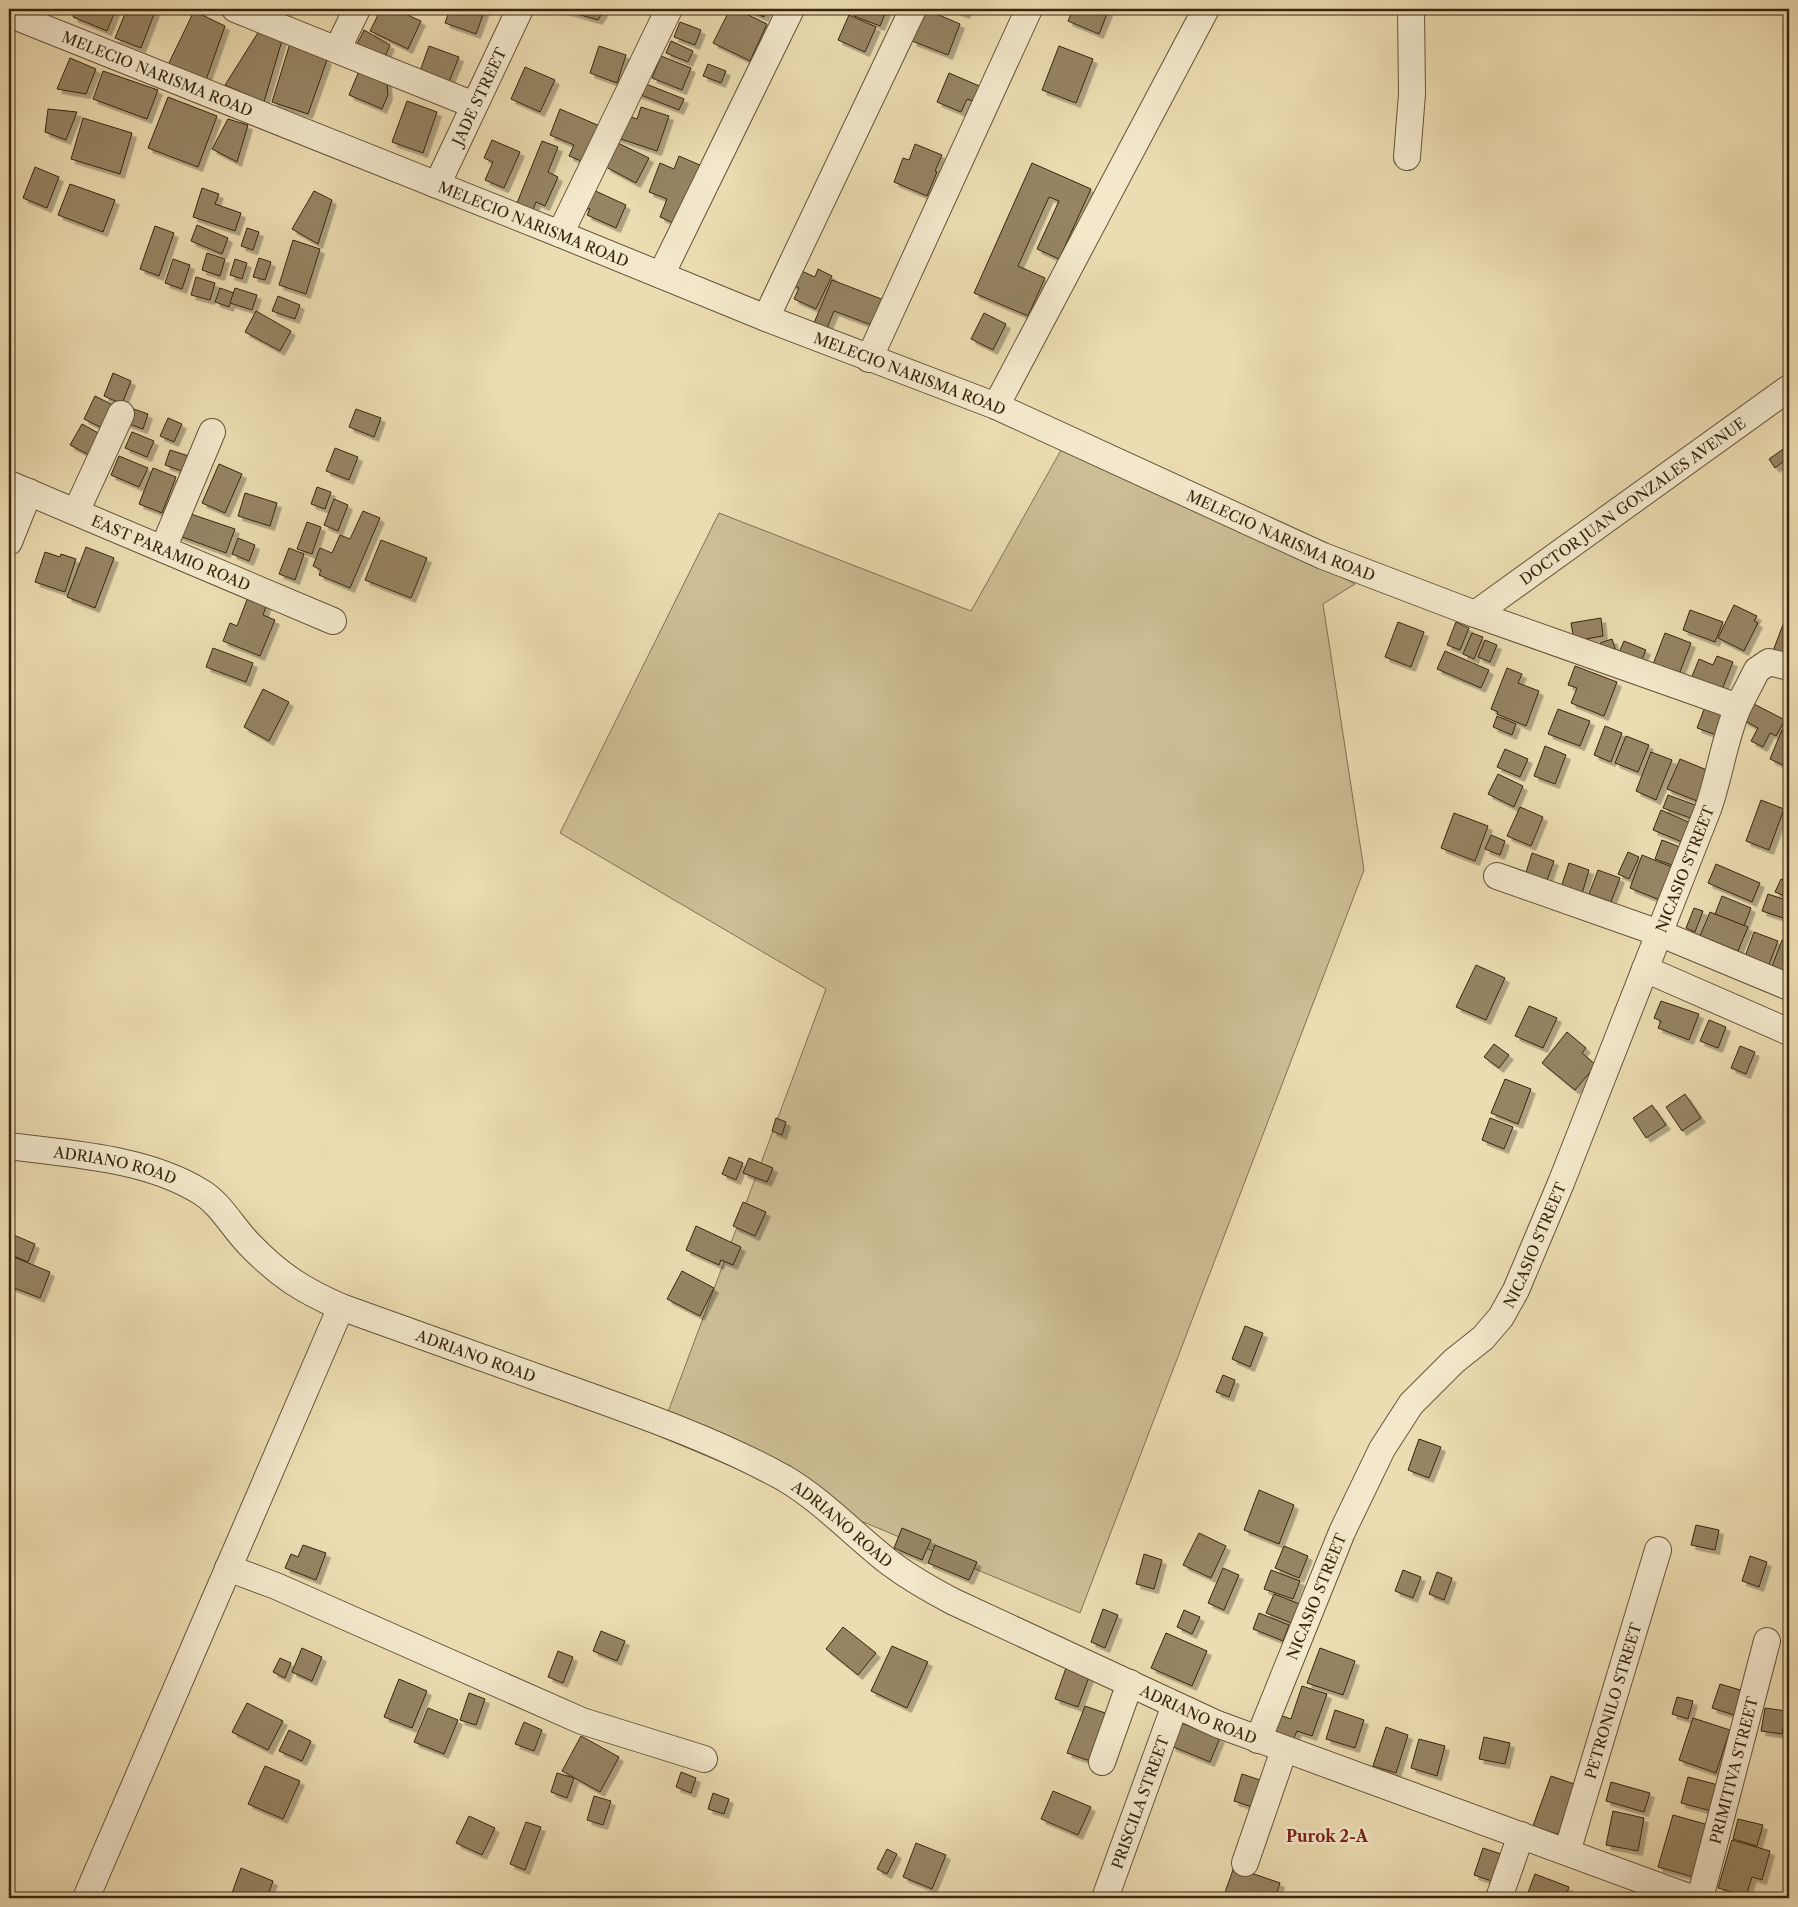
<svg xmlns="http://www.w3.org/2000/svg" width="1798" height="1907" font-family="'Libre Caslon Text',serif">
	<style>
		.green { fill: #cdbd95; stroke: #827152 }
		.building { fill: #968463; stroke: #38250f; filter: url(#shadow) }
		.lines { fill: none; stroke-linecap: round; stroke-linejoin: round }
		.minor-casing { stroke: #655338; stroke-width: 28 }
		.minor { stroke: #f3e8cc; stroke-width: 26 }
		.labels { text-anchor: middle; dominant-baseline: central; stroke-width: 5; stroke-linejoin: round; paint-order: stroke }
		.street-label { font-size: 15px; fill: #38250f; stroke: #f3e8cc }
		.neighbourhood-label { font-size: 16px; font-weight: bold; fill: #7a1f14; stroke: #f3e8cc }
	</style>
	<defs>
		<filter id="shadow"><feDropShadow dx="4.5" dy="4.5" stdDeviation="0" flood-color="#0004"/></filter>
	</defs>
	<rect width="100%" height="100%" fill="#ecdcb1"/>
	<filter id="stains"><feTurbulence type="fractalNoise" baseFrequency=".004" numOctaves="4"/><feColorMatrix values="0 0 0 0 .2 0 0 0 0 .09 0 0 0 0 .02 0 0 0 .5 -.17"/></filter>
	<radialGradient id="worn" r=".72"><stop offset=".6" stop-color="#630" stop-opacity="0"/><stop offset="1" stop-color="#630" stop-opacity=".3"/></radialGradient>
	<polygon class="green" points="1070,434 1355,584 1323,604 1364,870 1080,1613 659,1436 826,989 560,833 719,513 971,611"/>
	<g class="building">
		<polygon points="78,9 116,9 107,31 73,17"/>
		<polygon points="127,9 156,9 141,48 115,38"/>
		<polygon points="381,9 394,9 421,21 408,49 370,31"/>
		<polygon points="450,9 485,9 476,34 445,23"/>
		<polygon points="560,9 605,9 598,20"/>
		<polygon points="730,9 736,9 767,24 750,61 713,43"/>
		<polygon points="750,9 767,9 764,17 749,11"/>
		<polygon points="857,9 887,9 880,26 854,16"/>
		<polygon points="925,9 960,24 948,55 912,41"/>
		<polygon points="952,9 967,9 965,14"/>
		<polygon points="1073,9 1109,9 1099,34 1068,21"/>
		<polygon points="194,11 225,26 206,80 167,67"/>
		<polygon points="849,15 876,27 865,52 838,40"/>
		<polygon points="680,22 701,30 695,45 674,37"/>
		<polygon points="364,30 390,45 384,59 356,46"/>
		<polygon points="259,31 283,37 264,102 225,85"/>
		<polygon points="291,40 327,60 308,114 272,102"/>
		<polygon points="671,41 693,51 688,62 666,53"/>
		<polygon points="429,46 459,57 449,82 420,71"/>
		<polygon points="599,46 626,55 617,83 590,73"/>
		<polygon points="1059,46 1093,59 1076,103 1042,90"/>
		<polygon points="661,56 691,68 682,90 652,78"/>
		<polygon points="70,58 96,69 86,94 57,89"/>
		<polygon points="708,64 726,71 721,83 703,76"/>
		<polygon points="525,67 555,80 540,112 511,99"/>
		<polygon points="103,71 158,90 147,119 93,99"/>
		<polygon points="359,71 387,82 388,95 382,109 349,95"/>
		<polygon points="949,73 984,88 978,103 967,99 961,112 937,102"/>
		<polygon points="641,82 684,99 679,110 636,93"/>
		<polygon points="168,97 217,116 198,167 148,148"/>
		<polygon points="407,101 437,112 423,153 392,142"/>
		<polygon points="641,107 669,116 657,151 615,137 623,114 637,119"/>
		<polygon points="48,109 77,112 66,140 45,132"/>
		<polygon points="560,109 602,127 586,163 569,156 574,145 550,135"/>
		<polygon points="83,118 132,133 120,174 71,159"/>
		<polygon points="228,119 248,125 237,162 212,149"/>
		<polygon points="492,140 520,152 504,188 485,180 493,162 484,158"/>
		<polygon points="542,141 558,147 548,172 558,177 545,206 536,202 533,210 517,203"/>
		<polygon points="618,143 649,158 636,183 606,167"/>
		<polygon points="915,144 942,155 935,171 937,172 927,196 894,182 903,158 909,160"/>
		<polygon points="679,156 702,166 678,225 660,217 667,199 649,192 660,163 674,169"/>
		<polygon points="1032,163 1091,189 1059,259 1037,249 1059,201 1049,197 1018,266 1045,278 1028,316 974,293"/>
		<polygon points="35,167 59,177 47,208 23,198"/>
		<polygon points="70,184 115,200 103,232 58,215"/>
		<polygon points="202,188 219,194 215,204 241,213 235,231 193,217"/>
		<polygon points="589,188 626,205 616,228 587,215 590,209 582,206"/>
		<polygon points="314,191 332,200 318,244 292,229"/>
		<polygon points="197,225 228,238 222,254 191,241"/>
		<polygon points="155,226 174,233 159,276 140,269"/>
		<polygon points="247,228 259,232 253,250 241,246"/>
		<polygon points="293,240 320,249 306,294 279,285"/>
		<polygon points="207,253 225,259 220,276 202,270"/>
		<polygon points="259,258 271,262 265,280 253,277"/>
		<polygon points="173,259 190,265 182,289 165,283"/>
		<polygon points="235,259 247,263 242,279 230,275"/>
		<polygon points="795,268 815,277 818,269 832,276 816,309 794,299 799,288 789,283"/>
		<polygon points="196,277 215,283 210,300 191,295"/>
		<polygon points="832,280 884,300 874,326 834,311 827,328 814,323"/>
		<polygon points="220,288 234,293 229,307 215,302"/>
		<polygon points="235,288 257,295 252,310 230,303"/>
		<polygon points="278,296 300,305 295,319 272,311"/>
		<polygon points="256,311 291,331 280,351 245,332"/>
		<polygon points="984,313 1006,324 993,350 971,339"/>
		<polygon points="113,373 131,381 122,404 104,396"/>
		<polygon points="95,396 117,407 106,430 84,419"/>
		<polygon points="131,408 148,414 143,429 126,423"/>
		<polygon points="356,409 381,418 374,437 349,427"/>
		<polygon points="168,418 182,424 174,442 160,436"/>
		<polygon points="82,424 102,435 91,456 70,445"/>
		<polygon points="132,432 154,441 147,457 125,448"/>
		<polygon points="1789,445 1789,457 1775,468 1769,459"/>
		<polygon points="335,448 358,457 349,480 326,471"/>
		<polygon points="170,450 195,458 190,474 165,465"/>
		<polygon points="119,456 148,468 139,487 111,475"/>
		<polygon points="219,464 242,474 225,513 202,503"/>
		<polygon points="153,468 176,477 162,513 139,504"/>
		<polygon points="317,487 331,492 325,509 311,504"/>
		<polygon points="245,493 277,503 270,526 238,516"/>
		<polygon points="334,499 348,505 338,531 324,525"/>
		<polygon points="363,511 380,518 350,588 319,575 321,570 313,566 320,548 332,553 340,535 350,539"/>
		<polygon points="185,512 235,529 226,553 177,535"/>
		<polygon points="307,522 321,527 312,554 297,549"/>
		<polygon points="238,538 255,545 249,561 232,554"/>
		<polygon points="381,540 427,558 411,598 365,580"/>
		<polygon points="86,547 114,558 95,608 67,597"/>
		<polygon points="289,548 304,554 295,580 279,574"/>
		<polygon points="45,552 60,557 61,554 76,559 65,592 35,582"/>
		<polygon points="248,597 267,604 263,615 275,620 260,656 223,641 230,623 237,626"/>
		<polygon points="1734,605 1757,616 1754,621 1758,623 1744,651 1718,638"/>
		<polygon points="1789,609 1789,657 1773,651"/>
		<polygon points="1690,610 1723,622 1715,642 1683,630"/>
		<polygon points="1601,618 1603,636 1574,641 1571,623"/>
		<polygon points="1398,622 1424,632 1411,667 1385,657"/>
		<polygon points="1456,622 1469,628 1460,650 1447,645"/>
		<polygon points="1472,633 1483,637 1474,659 1463,654"/>
		<polygon points="1665,633 1691,643 1678,677 1652,667"/>
		<polygon points="1612,639 1616,651 1603,655 1600,643"/>
		<polygon points="1485,640 1497,645 1490,662 1478,657"/>
		<polygon points="1624,641 1646,650 1640,664 1618,655"/>
		<polygon points="213,648 253,663 246,682 206,667"/>
		<polygon points="1445,651 1489,670 1481,688 1437,669"/>
		<polygon points="1717,656 1733,662 1721,692 1691,679 1699,659 1713,665"/>
		<polygon points="1575,666 1617,682 1604,716 1571,703 1577,688 1568,685"/>
		<polygon points="1507,668 1522,674 1518,683 1539,691 1526,726 1497,714 1498,712 1491,709"/>
		<polygon points="263,689 289,702 269,741 244,727"/>
		<polygon points="1752,703 1785,720 1776,736 1770,733 1763,747 1751,741 1758,728 1743,720"/>
		<polygon points="1705,707 1727,715 1719,736 1697,728"/>
		<polygon points="1558,709 1590,721 1580,746 1548,734"/>
		<polygon points="1497,716 1516,724 1512,735 1493,727"/>
		<polygon points="1605,726 1622,733 1611,762 1594,755"/>
		<polygon points="1782,730 1789,733 1789,768 1770,759"/>
		<polygon points="1626,736 1649,745 1638,772 1615,763"/>
		<polygon points="1545,746 1566,755 1555,784 1534,776"/>
		<polygon points="1505,749 1528,759 1520,777 1497,767"/>
		<polygon points="1651,752 1672,760 1656,800 1636,791"/>
		<polygon points="1680,759 1714,773 1702,803 1667,789"/>
		<polygon points="1498,774 1523,786 1514,807 1488,794"/>
		<polygon points="1668,795 1698,806 1693,819 1663,808"/>
		<polygon points="1761,800 1784,809 1769,850 1746,841"/>
		<polygon points="1520,807 1543,817 1531,846 1507,836"/>
		<polygon points="1661,810 1695,825 1687,844 1653,830"/>
		<polygon points="1454,813 1488,826 1475,861 1441,848"/>
		<polygon points="1491,835 1505,841 1500,855 1485,849"/>
		<polygon points="1662,840 1685,849 1677,867 1655,859"/>
		<polygon points="1628,852 1639,857 1629,879 1618,874"/>
		<polygon points="1532,853 1554,861 1545,886 1524,879"/>
		<polygon points="1642,855 1674,868 1662,901 1630,888"/>
		<polygon points="1569,863 1589,870 1581,897 1560,890"/>
		<polygon points="1716,864 1760,883 1752,902 1708,883"/>
		<polygon points="1598,870 1620,878 1611,902 1589,894"/>
		<polygon points="1781,879 1789,883 1789,898 1775,892"/>
		<polygon points="1768,894 1789,901 1789,920 1762,911"/>
		<polygon points="1722,896 1751,908 1744,926 1715,914"/>
		<polygon points="1694,908 1703,911 1695,932 1686,928"/>
		<polygon points="1710,912 1748,927 1738,951 1700,936"/>
		<polygon points="1754,932 1778,941 1767,970 1743,962"/>
		<polygon points="1782,940 1789,943 1789,976 1771,969"/>
		<polygon points="1476,965 1505,978 1486,1020 1456,1007"/>
		<polygon points="1661,1001 1699,1014 1689,1040 1658,1028 1661,1021 1654,1018"/>
		<polygon points="1529,1006 1557,1018 1543,1048 1515,1036"/>
		<polygon points="1709,1020 1726,1027 1718,1048 1700,1041"/>
		<polygon points="1567,1032 1586,1048 1582,1053 1596,1065 1575,1090 1542,1063"/>
		<polygon points="1494,1044 1509,1055 1499,1068 1484,1057"/>
		<polygon points="1740,1046 1755,1052 1746,1074 1731,1068"/>
		<polygon points="1505,1079 1531,1089 1518,1124 1491,1113"/>
		<polygon points="1685,1094 1701,1118 1682,1131 1666,1107"/>
		<polygon points="1652,1105 1666,1125 1646,1138 1633,1118"/>
		<polygon points="776,1118 786,1122 782,1135 772,1131"/>
		<polygon points="1490,1118 1513,1127 1504,1149 1482,1140"/>
		<polygon points="729,1157 743,1163 736,1180 722,1174"/>
		<polygon points="749,1158 773,1168 767,1182 743,1173"/>
		<polygon points="743,1202 766,1212 755,1236 733,1226"/>
		<polygon points="696,1226 741,1247 733,1265 721,1260 719,1265 686,1250"/>
		<polygon points="9,1233 35,1244 28,1262 9,1254"/>
		<polygon points="9,1255 50,1272 40,1298 9,1286"/>
		<polygon points="682,1271 714,1288 700,1316 667,1299"/>
		<polygon points="1245,1326 1263,1333 1250,1367 1232,1359"/>
		<polygon points="1223,1375 1235,1380 1229,1397 1216,1392"/>
		<polygon points="1419,1439 1441,1447 1429,1478 1408,1470"/>
		<polygon points="1259,1490 1294,1505 1279,1544 1244,1530"/>
		<polygon points="1696,1525 1719,1530 1715,1550 1691,1545"/>
		<polygon points="902,1528 931,1540 922,1560 894,1548"/>
		<polygon points="1199,1533 1226,1546 1211,1578 1183,1565"/>
		<polygon points="303,1545 326,1553 316,1580 285,1568 291,1554 298,1557"/>
		<polygon points="935,1545 977,1562 969,1580 928,1563"/>
		<polygon points="1284,1546 1308,1556 1299,1578 1275,1568"/>
		<polygon points="1144,1554 1162,1560 1154,1589 1136,1584"/>
		<polygon points="1750,1556 1767,1562 1759,1587 1742,1581"/>
		<polygon points="1223,1568 1239,1575 1224,1610 1208,1603"/>
		<polygon points="1271,1570 1300,1581 1293,1599 1264,1589"/>
		<polygon points="1403,1570 1421,1577 1413,1598 1395,1591"/>
		<polygon points="1437,1572 1452,1578 1444,1600 1429,1594"/>
		<polygon points="1274,1594 1302,1605 1294,1624 1266,1613"/>
		<polygon points="1103,1609 1118,1615 1105,1648 1091,1642"/>
		<polygon points="1184,1610 1200,1617 1192,1634 1177,1627"/>
		<polygon points="1259,1613 1289,1625 1283,1641 1253,1629"/>
		<polygon points="843,1627 876,1653 858,1675 826,1649"/>
		<polygon points="601,1631 625,1641 617,1661 593,1651"/>
		<polygon points="1166,1633 1207,1651 1192,1686 1151,1668"/>
		<polygon points="892,1646 928,1662 907,1708 871,1691"/>
		<polygon points="302,1648 322,1657 312,1681 292,1672"/>
		<polygon points="1320,1648 1355,1661 1343,1695 1307,1683"/>
		<polygon points="558,1651 573,1657 563,1683 548,1677"/>
		<polygon points="280,1658 291,1663 285,1678 273,1672"/>
		<polygon points="1066,1668 1089,1677 1078,1707 1055,1699"/>
		<polygon points="399,1679 427,1691 412,1728 384,1717"/>
		<polygon points="1720,1684 1747,1692 1740,1717 1712,1708"/>
		<polygon points="1302,1686 1327,1694 1312,1736 1297,1731 1293,1740 1274,1733 1280,1715 1291,1719"/>
		<polygon points="469,1693 485,1699 476,1725 460,1720"/>
		<polygon points="1677,1697 1693,1701 1688,1719 1672,1714"/>
		<polygon points="247,1703 283,1721 268,1750 232,1732"/>
		<polygon points="1085,1706 1111,1715 1093,1762 1067,1753"/>
		<polygon points="428,1708 458,1720 444,1754 414,1742"/>
		<polygon points="1765,1708 1786,1711 1782,1734 1761,1731"/>
		<polygon points="1335,1710 1364,1720 1355,1748 1326,1739"/>
		<polygon points="1693,1718 1730,1730 1716,1773 1679,1760"/>
		<polygon points="524,1722 542,1730 534,1751 515,1744"/>
		<polygon points="1181,1723 1220,1738 1210,1762 1171,1746"/>
		<polygon points="1386,1727 1408,1735 1396,1773 1373,1766"/>
		<polygon points="289,1730 311,1741 302,1761 279,1751"/>
		<polygon points="581,1736 619,1757 600,1792 562,1771"/>
		<polygon points="1484,1737 1510,1743 1505,1764 1479,1759"/>
		<polygon points="1419,1739 1445,1746 1437,1776 1411,1768"/>
		<polygon points="265,1766 300,1781 283,1819 248,1804"/>
		<polygon points="681,1772 696,1778 691,1793 676,1787"/>
		<polygon points="557,1773 574,1778 567,1798 551,1792"/>
		<polygon points="1242,1774 1266,1782 1258,1809 1234,1801"/>
		<polygon points="1551,1776 1577,1785 1560,1835 1533,1826"/>
		<polygon points="1688,1777 1722,1786 1715,1812 1681,1803"/>
		<polygon points="1611,1782 1650,1793 1644,1812 1606,1801"/>
		<polygon points="1053,1791 1091,1807 1078,1835 1041,1819"/>
		<polygon points="713,1793 729,1799 724,1814 708,1809"/>
		<polygon points="594,1796 611,1801 603,1825 587,1820"/>
		<polygon points="1613,1811 1644,1818 1638,1851 1606,1845"/>
		<polygon points="1673,1815 1712,1826 1697,1878 1658,1867"/>
		<polygon points="469,1816 495,1828 482,1855 456,1843"/>
		<polygon points="1738,1819 1763,1825 1757,1846 1733,1839"/>
		<polygon points="526,1822 541,1827 525,1870 510,1864"/>
		<polygon points="1732,1840 1770,1851 1762,1880 1752,1877 1746,1896 1718,1888"/>
		<polygon points="916,1843 946,1855 932,1889 903,1877"/>
		<polygon points="1483,1848 1507,1856 1498,1883 1474,1875"/>
		<polygon points="887,1849 897,1854 887,1874 877,1869"/>
		<polygon points="1234,1867 1280,1883 1275,1898 1223,1898"/>
		<polygon points="241,1868 273,1881 267,1898 237,1898 231,1896"/>
		<polygon points="1535,1874 1569,1887 1565,1898 1526,1898"/>
	</g>
	<g class="lines">
		<defs>
			<g id="minor">
				<polyline points="235,9 474,105"/>
				<path id="s1" d="M 9,14 L 560,234 L 766,318 L 996,406 L 1323,556 L 1475,614 L 1738,707 L 1757,670 L 1769,662 L 1789,667"/>
				<polyline points="337,50 357,9"/>
				<polyline points="1407,157 1412,94 1411,9"/>
				<path id="s2" d="M 437,185 L 520,9"/>
				<polyline points="560,234 669,9"/>
				<polyline points="661,275 791,9"/>
				<polyline points="766,318 913,9"/>
				<polyline points="869,359 1029,9"/>
				<polyline points="996,406 1206,9"/>
				<path id="s3" d="M 9,484 L 333,621"/>
				<polyline points="76,512 121,414"/>
				<polyline points="9,542 29,492"/>
				<polyline points="163,549 212,432"/>
				<path id="s4" d="M 1475,614 L 1789,388"/>
				<polyline points="1497,876 1659,933 1789,987"/>
				<polyline points="1645,969 1789,1032"/>
				<path id="s5" d="M 9,1146 C 70,1154 147,1158 201,1192 C 221,1204 233,1228 250,1245 C 279,1275 302,1290 341,1307 C 420,1335 499,1364 578,1392 C 648,1417 719,1442 784,1478 C 823,1501 854,1535 890,1563 C 910,1578 931,1590 954,1602 L 1217,1724 L 1691,1898"/>
				<polyline points="228,1568 276,1586 582,1721 704,1759"/>
				<path id="s6" d="M 1258,1740 L 1342,1532 L 1382,1449 L 1411,1404 L 1454,1361 L 1483,1338 L 1501,1317 L 1516,1290 L 1561,1183 L 1708,809 C 1720,775 1724,740 1738,707"/>
				<polyline points="1102,1762 1130,1683"/>
				<path id="s7" d="M 1567,1852 L 1658,1550"/>
				<polyline points="1245,1863 1284,1750"/>
				<polyline points="86,1898 341,1307"/>
				<path id="s8" d="M 1105,1898 L 1175,1705"/>
				<polyline points="1499,1898 1521,1835"/>
				<path id="s9" d="M 1700,1898 L 1767,1641"/>
			</g>
		</defs>
		<use href="#minor" class="minor-casing"/>
		<use href="#minor" class="minor"/>
	</g>
	<g class="labels">
		<g class="street-label">
			<text stroke="none"><textPath href="#s1" startOffset="160">MELECIO NARISMA ROAD</textPath></text>
			<text stroke="none"><textPath href="#s2" startOffset="98">JADE STREET</textPath></text>
			<text stroke="none"><textPath href="#s1" startOffset="565">MELECIO NARISMA ROAD</textPath></text>
			<text stroke="none"><textPath href="#s1" startOffset="970">MELECIO NARISMA ROAD</textPath></text>
			<text stroke="none"><textPath href="#s4" startOffset="194">DOCTOR JUAN GONZALES AVENUE</textPath></text>
			<text stroke="none"><textPath href="#s1" startOffset="1375">MELECIO NARISMA ROAD</textPath></text>
			<text stroke="none"><textPath href="#s3" startOffset="176">EAST PARAMIO ROAD</textPath></text>
			<text stroke="none"><textPath href="#s6" startOffset="980">NICASIO STREET</textPath></text>
			<text stroke="none"><textPath href="#s5" startOffset="108">ADRIANO ROAD</textPath></text>
			<text stroke="none"><textPath href="#s6" startOffset="575">NICASIO STREET</textPath></text>
			<text stroke="none"><textPath href="#s5" startOffset="526">ADRIANO ROAD</textPath></text>
			<text stroke="none"><textPath href="#s5" startOffset="932">ADRIANO ROAD</textPath></text>
			<text stroke="none"><textPath href="#s6" startOffset="155">NICASIO STREET</textPath></text>
			<text stroke="none"><textPath href="#s7" startOffset="158">PETRONILO STREET</textPath></text>
			<text stroke="none"><textPath href="#s5" startOffset="1338">ADRIANO ROAD</textPath></text>
			<text stroke="none"><textPath href="#s9" startOffset="132">PRIMITIVA STREET</textPath></text>
			<text stroke="none"><textPath href="#s8" startOffset="102">PRISCILA STREET</textPath></text>
		</g>
		<g class="neighbourhood-label">
			<text x="1327" y="1836">Purok 2-A</text>
		</g>
	</g>
	<rect width="1798" height="1907" fill="none" stroke="#ecdcb1" stroke-width="30"/>
	<rect x="10" y="10" width="1778" height="1887" fill="none" stroke="#38250f" stroke-width="2.5"/>
	<rect x="15" y="15" width="1768" height="1877" fill="none" stroke="#38250f"/>
	<rect width="100%" height="100%" filter="url(#stains)"/>
	<rect width="100%" height="100%" fill="url(#worn)"/>
</svg>
